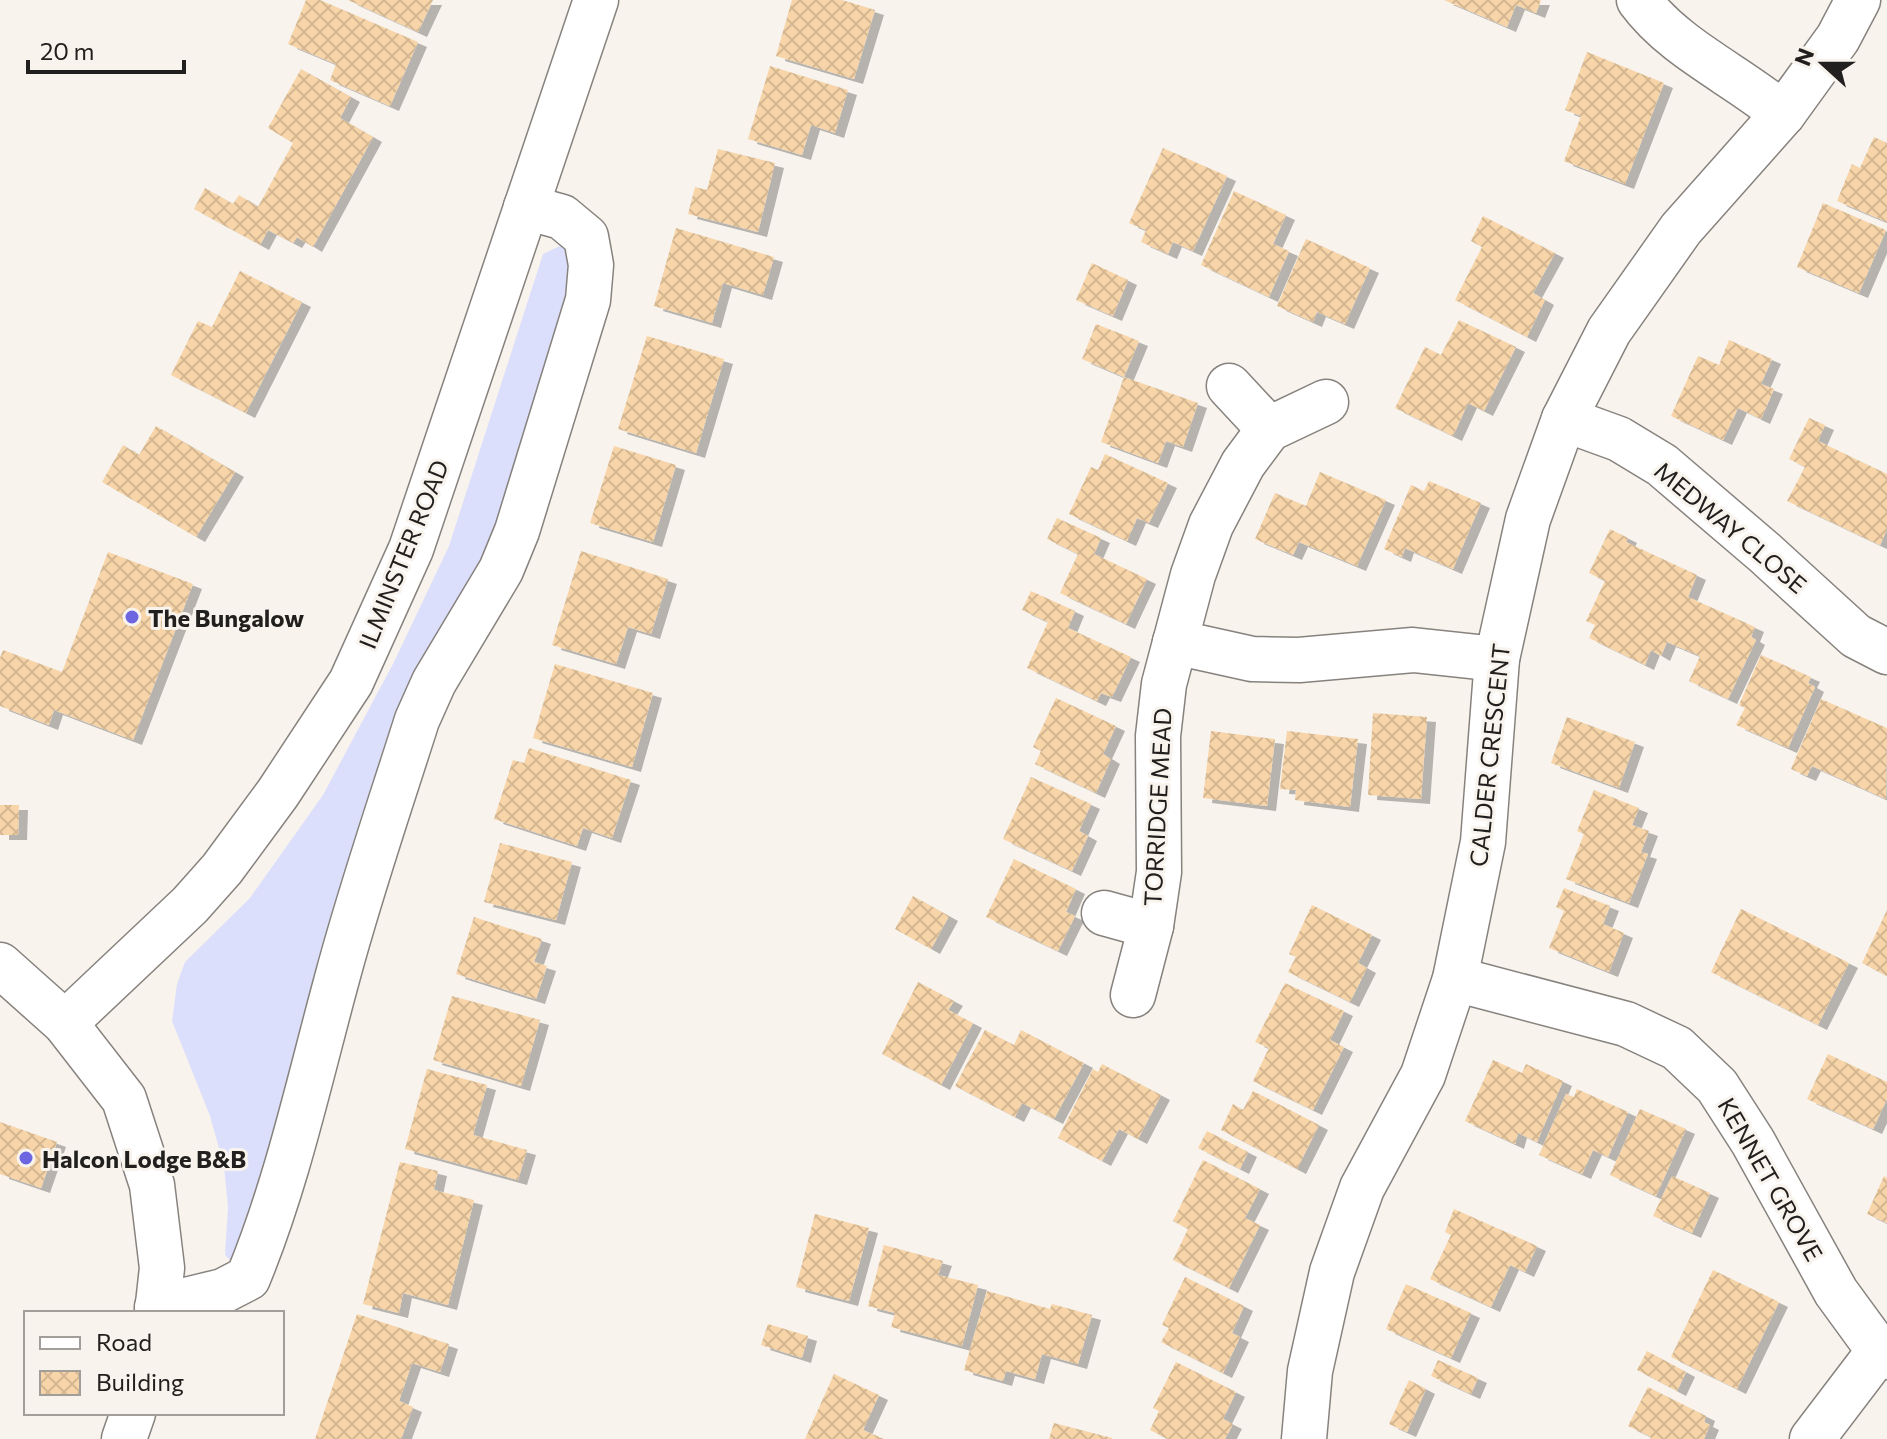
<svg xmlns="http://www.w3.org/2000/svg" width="1887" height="1439" font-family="Commissioner,sans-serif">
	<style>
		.grass { fill: #dcdffb }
		.building { fill: url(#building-cross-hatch); filter: url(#shadow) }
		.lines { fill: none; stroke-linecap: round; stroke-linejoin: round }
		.minor-casing { stroke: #87827d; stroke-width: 47 }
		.minor { stroke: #fff; stroke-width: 44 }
		.poi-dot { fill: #6d66e0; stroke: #f8f3ed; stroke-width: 3 }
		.labels { text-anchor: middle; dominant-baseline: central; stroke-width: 6; stroke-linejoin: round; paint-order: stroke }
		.street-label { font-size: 24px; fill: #22201e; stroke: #f8f3ed }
		.poi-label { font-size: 24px; font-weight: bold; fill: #22201e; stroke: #f8f3ed; text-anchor: start }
	</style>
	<defs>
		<pattern id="building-cross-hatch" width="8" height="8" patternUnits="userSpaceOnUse" patternTransform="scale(2)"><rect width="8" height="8" fill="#f8d5a9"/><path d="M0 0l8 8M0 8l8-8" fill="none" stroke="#d4b791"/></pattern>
		<filter id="shadow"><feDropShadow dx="9" dy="5" stdDeviation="0" flood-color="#0004"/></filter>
	</defs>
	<rect width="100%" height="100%" fill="#f8f3ed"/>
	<polygon class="grass" points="564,244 582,265 493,544 237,1259 231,1261 225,1255 228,1208 224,1166 210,1116 172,1021 177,984 185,962 250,898 323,795 394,662 449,546 543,254"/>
	<g class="building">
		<polygon points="306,0 320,0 418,42 390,106 330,80 336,64 288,44"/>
		<polygon points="348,0 433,0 418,32"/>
		<polygon points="792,0 842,0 875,10 854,79 776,56"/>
		<polygon points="1444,0 1541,0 1536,13 1516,5 1507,27"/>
		<polygon points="1587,52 1664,83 1625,184 1564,161 1581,116 1565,110"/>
		<polygon points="770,66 848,90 835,133 811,125 802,155 748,139"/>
		<polygon points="301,69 351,97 340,118 373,137 313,247 297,237 293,243 268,230 260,245 194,209 205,188 233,204 239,195 258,207 293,143 268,128"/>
		<polygon points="1874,137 1887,143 1887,222 1837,201 1852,164 1860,168"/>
		<polygon points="1163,148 1227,176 1193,251 1173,242 1168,254 1141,242 1146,230 1129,223"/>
		<polygon points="718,149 775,163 758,232 688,214 695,187 707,190"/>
		<polygon points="1234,191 1286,215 1273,244 1289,251 1269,297 1201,265"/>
		<polygon points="1823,203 1886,230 1859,293 1797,267"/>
		<polygon points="1483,216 1555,253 1533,293 1545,300 1527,337 1455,300 1482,247 1471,241"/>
		<polygon points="676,228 774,257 763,295 723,283 712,323 654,306"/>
		<polygon points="1306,239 1370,268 1345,324 1317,312 1313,322 1277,306"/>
		<polygon points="1092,263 1128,280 1113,316 1076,300"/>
		<polygon points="240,271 302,302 246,413 171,375 198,321 212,327"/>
		<polygon points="1459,320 1516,347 1484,411 1468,403 1453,436 1395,408 1425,347 1441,355"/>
		<polygon points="1096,324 1139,341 1124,377 1198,403 1183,447 1166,441 1158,463 1101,442 1124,377 1082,359"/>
		<polygon points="647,336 724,359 696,453 618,429"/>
		<polygon points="1729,340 1772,359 1761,384 1774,389 1761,419 1738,408 1723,440 1671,416 1698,356 1719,365"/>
		<polygon points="1809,418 1825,425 1818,441 1887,474 1887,529 1880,545 1787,501 1805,467 1789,459"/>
		<polygon points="156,426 235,472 196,537 102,482 123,445 139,455"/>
		<polygon points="614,446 676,465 653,542 590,523"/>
		<polygon points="1105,454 1168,483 1149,523 1137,518 1127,541 1069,514 1091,467 1098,470"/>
		<polygon points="1320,472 1386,500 1357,566 1299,542 1293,555 1255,539 1275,493 1306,506"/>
		<polygon points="1429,481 1481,503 1453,569 1405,548 1402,557 1384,549 1411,485 1424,491"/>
		<polygon points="1057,518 1101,538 1094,554 1147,579 1126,624 1060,593 1078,554 1047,539"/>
		<polygon points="1610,529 1628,538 1626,542 1697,575 1688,597 1755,627 1751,637 1756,640 1728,699 1689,681 1700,656 1667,642 1661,656 1651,650 1645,665 1589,638 1595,625 1586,621 1605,581 1589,573"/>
		<polygon points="581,551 668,579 651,634 628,627 616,664 552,645"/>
		<polygon points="108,552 193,584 133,740 54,710 49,725 0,706 0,658 3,650 62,672"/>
		<polygon points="1031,591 1075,611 1068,628 1131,657 1112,697 1101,693 1097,701 1027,668 1048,622 1022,610"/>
		<polygon points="1761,655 1811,677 1808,683 1815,687 1788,748 1736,725 1745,708 1739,705"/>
		<polygon points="555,664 653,693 632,767 533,738"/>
		<polygon points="1056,698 1116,726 1103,754 1111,759 1096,793 1035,764 1041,751 1033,747"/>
		<polygon points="1821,699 1887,728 1886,799 1812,766 1807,776 1791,769"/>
		<polygon points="1373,713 1427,717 1421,799 1368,795"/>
		<polygon points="1567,717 1635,742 1619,788 1551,763"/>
		<polygon points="1211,731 1275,739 1267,806 1203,798"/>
		<polygon points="1287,731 1358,739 1350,807 1295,800 1296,790 1280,789"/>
		<polygon points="529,748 631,780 612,838 583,828 577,846 494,819 513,760 524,763"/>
		<polygon points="1031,777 1091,804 1079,831 1088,836 1072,871 1003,839"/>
		<polygon points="1594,790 1639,808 1632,825 1649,831 1641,852 1648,854 1629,903 1566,879 1584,834 1577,831"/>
		<polygon points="0,805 19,805 18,835 0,835"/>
		<polygon points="500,843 572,862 556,920 484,902"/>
		<polygon points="1014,859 1076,889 1066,912 1075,916 1058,951 986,917"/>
		<polygon points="1564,888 1610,906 1603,924 1624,933 1609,972 1549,948 1564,911 1556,907"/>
		<polygon points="913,896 949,916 931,949 895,929"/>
		<polygon points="1312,905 1372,935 1358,963 1367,968 1350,1002 1288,972 1296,957 1289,954"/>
		<polygon points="1741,909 1849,963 1818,1025 1711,972"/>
		<polygon points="1887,910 1887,976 1862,963"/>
		<polygon points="474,917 542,939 534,962 547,966 536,999 456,974"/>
		<polygon points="918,982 954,1001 948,1010 973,1023 941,1085 882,1054"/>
		<polygon points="1285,983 1344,1011 1330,1040 1344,1047 1313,1110 1253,1081 1269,1048 1255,1042"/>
		<polygon points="452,996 540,1020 521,1086 433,1060"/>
		<polygon points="985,1030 1014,1045 1021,1030 1084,1063 1054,1119 1022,1103 1015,1117 955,1086"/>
		<polygon points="1828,1054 1887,1082 1887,1099 1873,1129 1807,1099"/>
		<polygon points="1493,1060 1522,1073 1526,1064 1563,1081 1537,1142 1518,1133 1515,1144 1465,1121"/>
		<polygon points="1102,1064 1161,1095 1138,1139 1119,1129 1102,1161 1058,1138 1093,1069 1098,1072"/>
		<polygon points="427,1069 487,1085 473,1135 527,1150 518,1180 405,1149"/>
		<polygon points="1577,1089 1628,1112 1608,1157 1593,1150 1582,1174 1539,1155 1566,1094 1574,1097"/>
		<polygon points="1253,1091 1319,1125 1297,1169 1221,1130 1233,1104 1243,1110"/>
		<polygon points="1640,1109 1686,1129 1656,1196 1610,1175"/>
		<polygon points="0,1122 57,1142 41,1188 0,1174"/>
		<polygon points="1207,1131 1248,1152 1240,1169 1198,1148"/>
		<polygon points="1203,1160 1260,1189 1245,1218 1260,1225 1229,1288 1173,1260 1188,1229 1173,1221"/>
		<polygon points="400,1162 438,1171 434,1190 474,1200 448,1305 403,1293 399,1313 363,1304"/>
		<polygon points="1672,1176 1710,1193 1692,1233 1653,1216"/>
		<polygon points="1884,1176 1887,1178 1887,1223 1867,1214"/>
		<polygon points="1454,1209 1537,1246 1525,1272 1510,1265 1491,1307 1430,1279 1451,1235 1445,1232"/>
		<polygon points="815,1214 869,1228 849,1301 796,1287"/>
		<polygon points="884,1245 943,1261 938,1275 978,1285 962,1346 891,1327 895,1313 868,1306"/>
		<polygon points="1713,1270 1779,1302 1737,1389 1671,1357"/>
		<polygon points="1185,1277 1244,1306 1232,1333 1240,1337 1223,1373 1161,1342 1169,1328 1162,1325"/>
		<polygon points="1406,1284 1471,1313 1451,1358 1386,1329"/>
		<polygon points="987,1291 1050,1309 1052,1304 1092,1315 1078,1364 1042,1354 1035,1379 1006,1371 1003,1381 964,1370"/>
		<polygon points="357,1314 449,1344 440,1372 412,1363 399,1401 413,1407 401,1439 315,1439"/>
		<polygon points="768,1324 808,1336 802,1358 761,1345"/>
		<polygon points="1647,1351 1686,1372 1677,1391 1637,1370"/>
		<polygon points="1438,1360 1478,1378 1471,1394 1431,1376"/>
		<polygon points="1176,1362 1236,1392 1223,1419 1233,1424 1225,1439 1168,1439 1150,1430 1159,1411 1153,1408"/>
		<polygon points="834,1374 879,1395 863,1430 884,1439 805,1439"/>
		<polygon points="1409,1380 1426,1389 1407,1432 1389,1424"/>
		<polygon points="1648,1387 1706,1416 1704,1422 1710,1425 1704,1439 1650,1439 1651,1437 1628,1426"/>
		<polygon points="1054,1423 1112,1438 1112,1439 1049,1439"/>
	</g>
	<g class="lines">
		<defs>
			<g id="minor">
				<path d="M 1639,0 C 1675,49 1737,75 1783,114"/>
				<polyline points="1229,386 1269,429"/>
				<polyline points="1564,419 1619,439 1662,465 1765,553 1856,636 1887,652"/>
				<polyline points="1175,642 1252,659 1299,660 1413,650 1497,659"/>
				<polyline points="1104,913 1151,926"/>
				<polyline points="0,965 65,1023 124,1099 152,1185 162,1268 157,1313"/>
				<polyline points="1455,979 1626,1024 1677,1048 1717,1086 1753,1142 1836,1292 1879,1351 1887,1357"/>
				<polyline points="1133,995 1151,926 1159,872 1158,736 1164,684 1193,575 1211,525 1243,464 1269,429 1326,402"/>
				<polyline points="65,1023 190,905 222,869 278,793 351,682 411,549 596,0"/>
				<path d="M 157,1307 L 223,1291 L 248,1278 C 288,1181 310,1077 338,975 C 361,889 390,805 417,720 L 434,682 L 501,570 L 517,531 L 588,300 L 591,265 L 586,237 L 562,217 L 526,207"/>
				<polyline points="124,1439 133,1413"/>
				<polyline points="1304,1439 1310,1371 1332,1272 1362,1188 1423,1075 1455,979 1483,842 1497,659 1528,519 1564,419 1609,331 1681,229 1783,114 1838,38 1858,0"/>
				<polyline points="1812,1439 1879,1351"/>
			</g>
		</defs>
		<use href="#minor" class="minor-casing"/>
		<use href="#minor" class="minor"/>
	</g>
	<g class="poi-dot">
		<circle cx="132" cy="617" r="8"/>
		<circle cx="26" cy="1158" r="8"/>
	</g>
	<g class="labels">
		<g class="street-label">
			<text transform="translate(1731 527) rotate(40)">MEDWAY CLOSE</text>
			<text transform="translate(403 554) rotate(-68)">ILMINSTER ROAD</text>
			<text transform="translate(1489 755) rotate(-84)">CALDER CRESCENT</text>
			<text transform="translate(1157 807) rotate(-87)">TORRIDGE MEAD</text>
			<text transform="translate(1771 1179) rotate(60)">KENNET GROVE</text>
		</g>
		<g class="poi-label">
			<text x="148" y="617">The Bungalow</text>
			<text x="42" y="1158">Halcon Lodge B&amp;B</text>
		</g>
	</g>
	<rect x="24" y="1311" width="260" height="104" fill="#f8f3ed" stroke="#a29f9a" stroke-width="2"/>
	<rect x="40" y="1337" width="40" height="12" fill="#ffffff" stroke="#a29f9a" stroke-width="2"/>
	<text x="96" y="1351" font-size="24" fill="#22201e">Road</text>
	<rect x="40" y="1371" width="40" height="24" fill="url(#building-cross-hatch)" stroke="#a29f9a" stroke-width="2"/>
	<text x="96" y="1391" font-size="24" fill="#22201e">Building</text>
	<g transform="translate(1823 64) rotate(291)" stroke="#f8f3ed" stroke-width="6" paint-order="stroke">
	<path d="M0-6L14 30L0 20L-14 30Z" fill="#22201e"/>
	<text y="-12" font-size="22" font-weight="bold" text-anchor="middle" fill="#22201e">N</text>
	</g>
	<path d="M28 60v12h156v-12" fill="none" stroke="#22201e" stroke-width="4"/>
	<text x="40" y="60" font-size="24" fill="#22201e" stroke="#f8f3ed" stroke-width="6" paint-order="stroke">20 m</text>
</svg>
